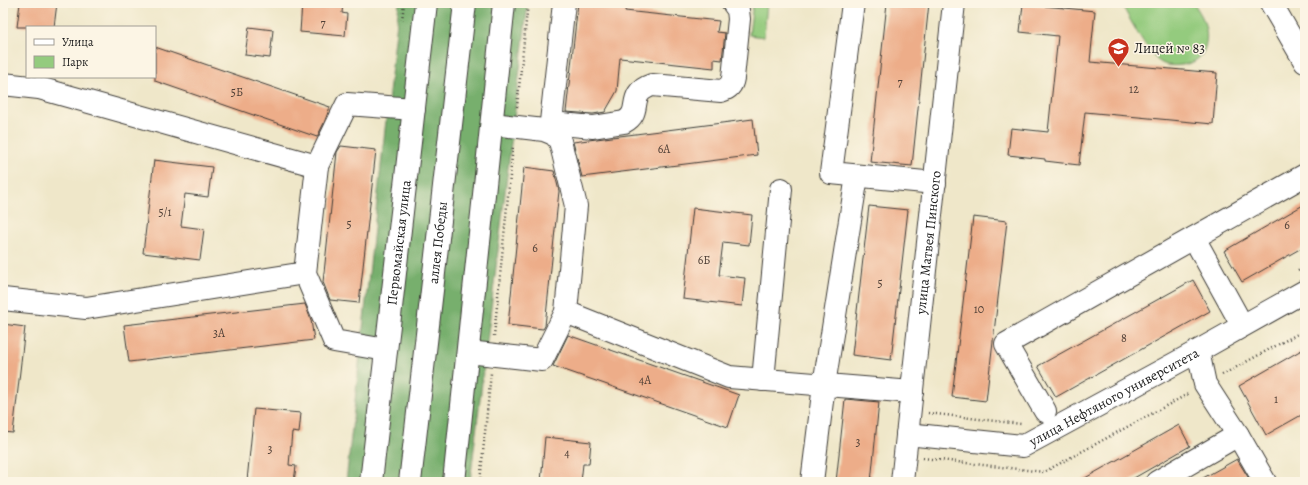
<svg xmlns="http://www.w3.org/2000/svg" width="1308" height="485" font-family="Alegreya,serif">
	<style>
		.green { fill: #94cb7e; stroke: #58744d }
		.forest { fill: #77af6d; stroke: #4a6644 }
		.building { fill: #edad89 }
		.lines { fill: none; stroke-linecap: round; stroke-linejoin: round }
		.minor-casing { stroke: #3c3a36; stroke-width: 24 }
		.path { stroke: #3c3a36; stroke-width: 2.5; stroke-dasharray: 1 3; stroke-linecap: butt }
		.minor { stroke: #fff; stroke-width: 22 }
		.labels { text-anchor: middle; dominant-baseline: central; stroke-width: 3; stroke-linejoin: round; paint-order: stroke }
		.number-label { font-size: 12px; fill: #504037 }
		.poi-label { font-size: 14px; fill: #1c1c1c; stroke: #fcf5e5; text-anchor: start }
		.street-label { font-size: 14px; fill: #1c1c1c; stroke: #fcf5e5 }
	</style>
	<rect width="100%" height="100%" fill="#fcf5e5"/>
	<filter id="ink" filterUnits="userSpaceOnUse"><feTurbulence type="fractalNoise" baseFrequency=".025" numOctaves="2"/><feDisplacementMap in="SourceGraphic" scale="8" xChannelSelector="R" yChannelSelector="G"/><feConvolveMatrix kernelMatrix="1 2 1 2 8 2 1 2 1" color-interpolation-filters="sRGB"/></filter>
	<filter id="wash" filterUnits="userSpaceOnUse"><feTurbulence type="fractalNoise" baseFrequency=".012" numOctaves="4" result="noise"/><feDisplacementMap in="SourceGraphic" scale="16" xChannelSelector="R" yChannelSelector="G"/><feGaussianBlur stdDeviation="0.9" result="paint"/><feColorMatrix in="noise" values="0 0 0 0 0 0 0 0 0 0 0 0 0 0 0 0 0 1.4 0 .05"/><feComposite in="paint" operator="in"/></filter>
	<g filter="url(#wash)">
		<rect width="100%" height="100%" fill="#efe7c9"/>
		<g class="green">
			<polygon points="753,3 767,3 764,37 749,35"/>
			<path d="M 1121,3 L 1194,3 C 1197,9 1202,15 1204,22 C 1211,42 1204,64 1181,65 C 1174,66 1166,66 1160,62 C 1150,56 1127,15 1121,3 Z"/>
		</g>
		<polygon class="forest" points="399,3 528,3 470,482 346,482"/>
		<g id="blocks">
			<g class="building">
				<polygon points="20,3 57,3 54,27 17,27"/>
				<polygon points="302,3 343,3 342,13 347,14 345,36 300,32"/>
				<polygon points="578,3 626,3 625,11 719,21 717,32 725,33 722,60 714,59 714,68 620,58 617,91 605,112 593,114 566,112"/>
				<polygon points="887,3 929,3 912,166 870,162"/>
				<polygon points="1023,4 1095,11 1090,62 1217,73 1213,124 1085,112 1079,165 1045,161 1045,159 1008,155 1011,128 1048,132 1058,36 1020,32"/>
				<polygon points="249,27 273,30 270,58 245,55"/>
				<polygon points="155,47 330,107 324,123 317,137 155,81"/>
				<polygon points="753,119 757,155 582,177 573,142"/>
				<polygon points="341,146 376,150 359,303 330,300 323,282 337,152"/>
				<polygon points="154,160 212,167 208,197 185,194 181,226 204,229 200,260 143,253"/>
				<polygon points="524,167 554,171 559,191 545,326 543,329 508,325"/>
				<polygon points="1305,204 1305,246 1242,282 1224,251"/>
				<polygon points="869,206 908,210 891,360 852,355"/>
				<polygon points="693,208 752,215 749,245 723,242 719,275 745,278 742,306 683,299"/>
				<polygon points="973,217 1007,221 986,401 952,397"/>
				<polygon points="1193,280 1210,311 1056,397 1038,366"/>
				<polygon points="305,304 311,320 314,340 129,362 124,325"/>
				<polygon points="3,324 25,327 13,433 3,432"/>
				<polygon points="568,335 739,395 728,427 553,366"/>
				<polygon points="1305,348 1305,413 1266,435 1239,386"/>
				<polygon points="845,399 879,402 871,482 836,482"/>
				<polygon points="254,409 301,413 299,433 292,432 289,465 296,466 294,482 247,481"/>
				<polygon points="1179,425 1190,446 1127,482 1078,482"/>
				<polygon points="545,437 591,442 589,464 583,464 581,482 541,482"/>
				<polygon points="1237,459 1251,482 1196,482"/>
			</g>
		</g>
	</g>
	<g filter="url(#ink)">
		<use href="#blocks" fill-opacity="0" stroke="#3c3a36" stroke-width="1"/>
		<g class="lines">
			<defs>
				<g id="minor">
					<polyline points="853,3 831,173 935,183"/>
					<polyline points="1271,3 1305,62"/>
					<polyline points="3,84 39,88 317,166"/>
					<path d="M 551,123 L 593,127 L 624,122 C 644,112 625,94 652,85 L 721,91 C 728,89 732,85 733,78 L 739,19 L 738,10 L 733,3"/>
					<polyline points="550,131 564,3"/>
					<polyline points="1194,238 1242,325"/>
					<polyline points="3,299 86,308 305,273"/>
					<polyline points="566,312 729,377 912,392"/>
					<polyline points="386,350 334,341 305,273 317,166 347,104 414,109"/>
					<polyline points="1198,351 1205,384 1238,435 1265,482"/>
					<polyline points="468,352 542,360 566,312 576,206 560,141 554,134 544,130 492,124"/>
					<polyline points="763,380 781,189"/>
					<polyline points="1045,411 1006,344 1305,175"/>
					<path id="s1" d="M 907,434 L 1023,446 L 1198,351 L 1305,291"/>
					<path id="s2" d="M 371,482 L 426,3"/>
					<path id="s3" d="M 410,482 L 465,3"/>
					<polyline points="454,482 504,3"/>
					<polyline points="812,482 824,385 857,176"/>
					<path id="s4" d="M 902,482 L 954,3"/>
					<polyline points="1157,482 1238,435"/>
				</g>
			</defs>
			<use href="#minor" class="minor-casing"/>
			<g class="path">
				<polyline points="402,20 404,3"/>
				<polyline points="517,107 528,3"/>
				<polyline points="1298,271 1305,267"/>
				<polyline points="494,336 513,146"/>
				<polyline points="1222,375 1305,330"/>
				<polyline points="928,413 1021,424"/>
				<polyline points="923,458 1044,472 1188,394"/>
				<polyline points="480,482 491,373"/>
			</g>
			<use href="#minor" class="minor"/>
		</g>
	</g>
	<defs>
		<symbol id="school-pin" viewBox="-11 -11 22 30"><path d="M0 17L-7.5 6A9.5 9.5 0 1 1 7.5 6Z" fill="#c8321e" stroke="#fcf5e5"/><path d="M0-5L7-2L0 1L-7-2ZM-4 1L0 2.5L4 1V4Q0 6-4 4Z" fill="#fff"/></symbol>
	</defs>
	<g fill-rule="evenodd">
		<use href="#school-pin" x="1106" y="36" width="25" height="34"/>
	</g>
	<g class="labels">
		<g class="number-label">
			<text x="323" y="23">7</text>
			<text x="900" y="82">7</text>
			<text x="1134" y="89">12</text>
			<text x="237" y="92">5Б</text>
			<text x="664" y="149">6А</text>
			<text x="165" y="212">5/1</text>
			<text x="349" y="224">5</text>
			<text x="1287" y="225">6</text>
			<text x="535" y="248">6</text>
			<text x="704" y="260">6Б</text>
			<text x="880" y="283">5</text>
			<text x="979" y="309">10</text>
			<text x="219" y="333">3А</text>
			<text x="1124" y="338">8</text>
			<text x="645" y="380">4А</text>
			<text x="1276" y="399">1</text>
			<text x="858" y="442">3</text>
			<text x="270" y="449">3</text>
			<text x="567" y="453">4</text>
		</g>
		<g class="poi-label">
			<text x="1134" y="48">Лицей № 83</text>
		</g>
		<g class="street-label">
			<text stroke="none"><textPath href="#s2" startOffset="241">Первомайская улица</textPath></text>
			<text stroke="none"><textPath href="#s3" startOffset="241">аллея Победы</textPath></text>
			<text stroke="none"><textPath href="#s4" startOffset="241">улица Матвея Пинского</textPath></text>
			<text stroke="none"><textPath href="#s1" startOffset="220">улица Нефтяного университета</textPath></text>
		</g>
	</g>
	<rect width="1308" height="485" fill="none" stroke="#fcf5e5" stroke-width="16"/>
	<rect x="26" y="26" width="130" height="52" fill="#fcf5e5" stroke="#a29e95"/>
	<rect x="34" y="39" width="20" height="6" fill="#ffffff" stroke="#a29e95"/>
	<text x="62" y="46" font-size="12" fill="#1c1c1c">Улица</text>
	<rect x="34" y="56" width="20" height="12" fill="#94cb7e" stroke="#a29e95"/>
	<text x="62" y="66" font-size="12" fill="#1c1c1c">Парк</text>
</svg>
